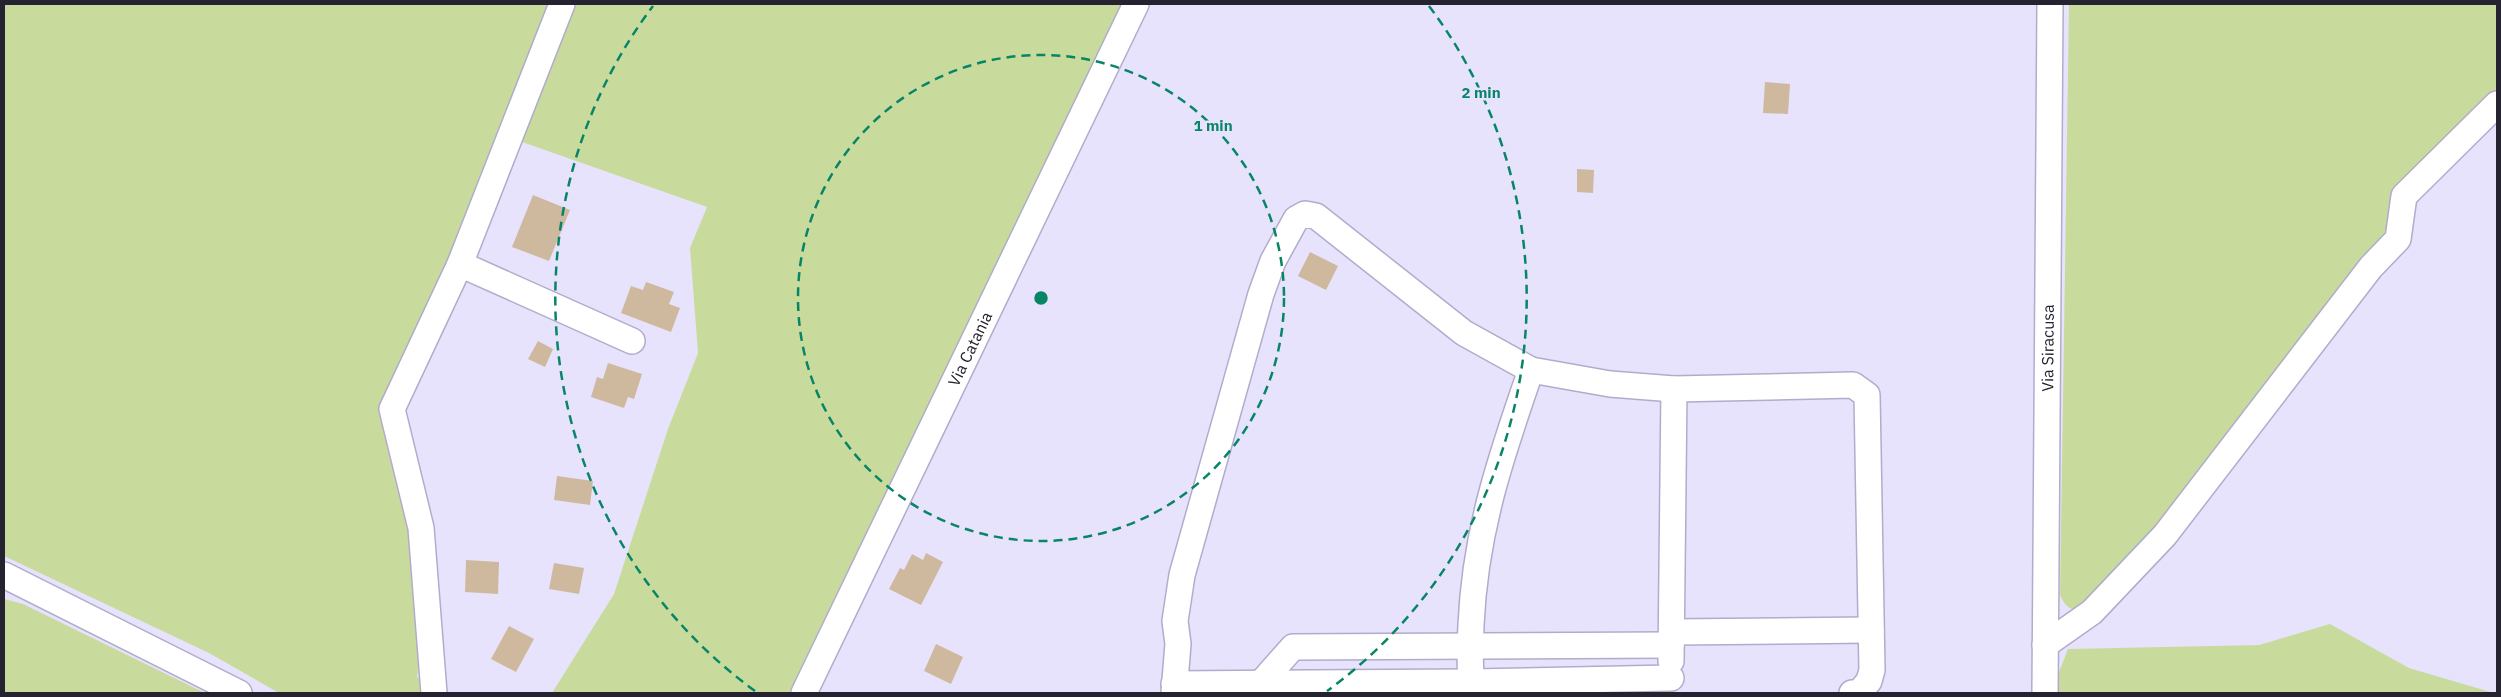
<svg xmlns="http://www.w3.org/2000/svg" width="2501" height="697" font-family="'IBM Plex Sans',sans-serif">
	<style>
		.green { fill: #c8db9d }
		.building { fill: #cfb99e }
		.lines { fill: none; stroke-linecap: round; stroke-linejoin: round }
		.minor-casing { stroke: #b1accb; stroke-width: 28 }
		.minor { stroke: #fff; stroke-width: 25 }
		.ring { fill: none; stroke: #088566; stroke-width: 2.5; stroke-dasharray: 9 6 }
		.labels { text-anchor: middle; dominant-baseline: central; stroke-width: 5; stroke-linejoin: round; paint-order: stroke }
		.street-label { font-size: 16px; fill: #25232f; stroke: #e7e3fd }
		.centre { fill: #088566; stroke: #e7e3fd; stroke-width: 2.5 }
		.ring-label { font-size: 15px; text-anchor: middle; font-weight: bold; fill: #088566; stroke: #e7e3fd; stroke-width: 5; stroke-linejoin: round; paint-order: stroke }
	</style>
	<rect width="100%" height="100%" fill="#e7e3fd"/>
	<g class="green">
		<polygon points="4,4 1122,4 789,693 552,693 614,594 668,429 698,353 690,248 707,207 502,135 422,328 400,369 382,424 408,520 424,662 419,665 417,677 425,681 426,693 279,693 209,653 4,556"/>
		<path d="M 2069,4 L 2497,4 L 2497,88 L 2388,227 L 2380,244 L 2161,529 L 2083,609 C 2069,611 2066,607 2060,595 Z"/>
		<polygon points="4,599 23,604 205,693 4,693"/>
		<polygon points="2330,624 2409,668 2494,693 2058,693 2059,672 2068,649 2259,645"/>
	</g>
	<g class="building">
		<polygon points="1765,82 1790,84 1788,114 1763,113"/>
		<polygon points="1577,169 1594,170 1593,193 1577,192"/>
		<polygon points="533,195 570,210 549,261 512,247"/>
		<polygon points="1310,252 1338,266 1326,290 1298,276"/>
		<polygon points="646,282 674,292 669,304 680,308 671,332 621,313 631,286 643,290"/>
		<polygon points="538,341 553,349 545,367 528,359"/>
		<polygon points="608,363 642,374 634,399 628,397 624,408 591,397 597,377 603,379"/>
		<polygon points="557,476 593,481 590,505 554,500"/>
		<polygon points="926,553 943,562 921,605 889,589 900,568 904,570 912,554 923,560"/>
		<polygon points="466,560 499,562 498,594 465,592"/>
		<polygon points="554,563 584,568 579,594 549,589"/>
		<polygon points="509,626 534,639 516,672 491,659"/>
		<polygon points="936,644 963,657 951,684 924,671"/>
	</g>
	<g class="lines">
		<defs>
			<g id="minor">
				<polyline points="460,264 632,341"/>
				<polyline points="4,575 239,693"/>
				<polyline points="1672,632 1871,630"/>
				<polyline points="2045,645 2092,612 2165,535 2371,267 2398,239 2404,196 2497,104"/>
				<polyline points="1671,661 1674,389"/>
				<polyline points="1174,684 1471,682 1671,678"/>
				<polyline points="1267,690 1261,683 1293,647 1671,645"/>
				<polyline points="434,693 421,528 392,409 460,264 562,4"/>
				<path id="s1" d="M 804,693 L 1136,4"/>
				<polyline points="1174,693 1178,644 1175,621 1182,575 1261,294 1273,261 1296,219 1305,214 1316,216 1464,333 1531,370 1610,384 1674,389 1853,385 1867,395 1872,670 1869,681 1859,693 1852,693"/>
				<path d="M 1473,693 C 1469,671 1470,647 1471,625 C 1475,532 1501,456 1531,370"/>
				<path id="s2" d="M 2045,693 L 2050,4"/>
			</g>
		</defs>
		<use href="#minor" class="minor-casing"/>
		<use href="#minor" class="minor"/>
	</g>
	<g class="ring">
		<circle cx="1041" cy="298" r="243"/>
		<path d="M755 691A486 486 0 0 1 653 6M1429 6A486 486 0 0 1 1327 691"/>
	</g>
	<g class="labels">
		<g class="street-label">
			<text stroke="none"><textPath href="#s1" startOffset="382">Via Catania</textPath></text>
			<text stroke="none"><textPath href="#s2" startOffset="345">Via Siracusa</textPath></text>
		</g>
	</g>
	<circle cx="1041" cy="298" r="8" class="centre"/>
	<g class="ring-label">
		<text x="1481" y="98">2 min</text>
		<text x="1213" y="131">1 min</text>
	</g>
	<rect width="2501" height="697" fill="none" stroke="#25232f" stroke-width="10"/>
</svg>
